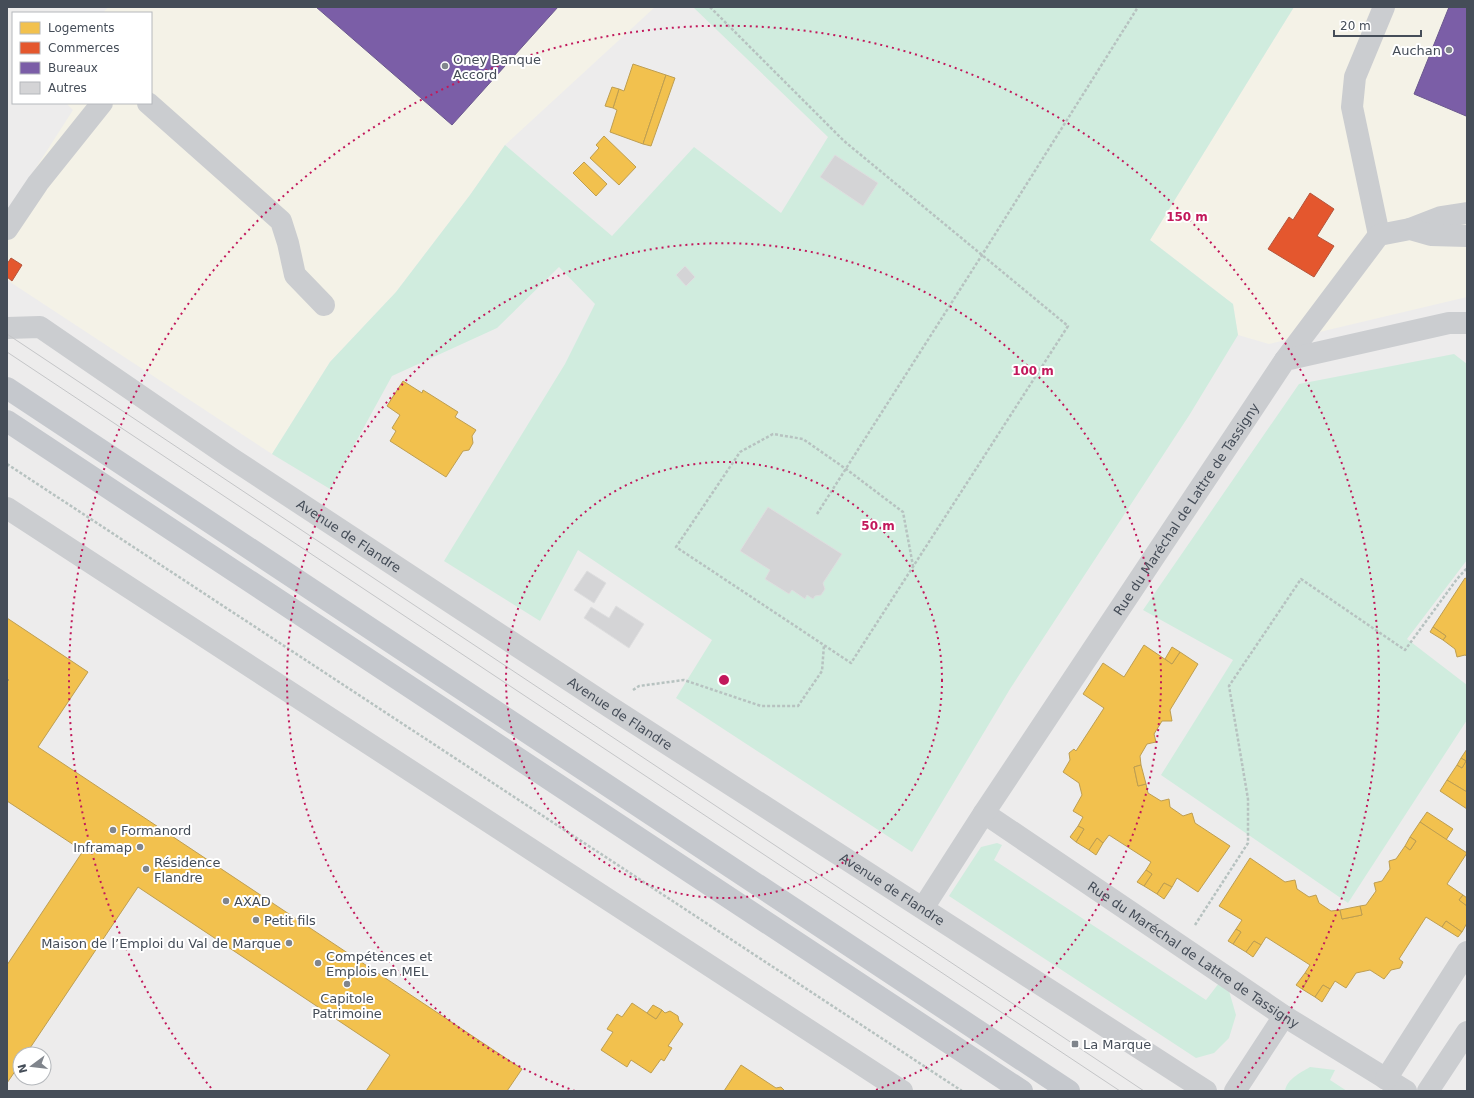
<svg xmlns="http://www.w3.org/2000/svg" width="1474" height="1098" font-family="'DejaVu Sans',sans-serif">
	<style>
		.commercial { fill: #f4f2e7 }
		.green { fill: #d0ecde }
		.homes { fill: #f2c14e; stroke: #be9e51 }
		.shops { fill: #e4572e; stroke: #b4543b }
		.offices { fill: #7b5ea7; stroke: #6b598f }
		.building { fill: #d4d4d6; stroke: #dededf }
		.lines { fill: none; stroke-linecap: round; stroke-linejoin: round }
		.path { stroke: #b7c2c0; stroke-width: 2.5; stroke-dasharray: 3 2; stroke-linecap: butt }
		.minor { stroke: #cbcdd0; stroke-width: 22 }
		.major { stroke: #c5c8cd; stroke-width: 22 }
		.tram { stroke: #c4c5c7; stroke-width: 1 }
		.ring { fill: none; stroke: #c2185b; stroke-width: 2; stroke-dasharray: 2 4 }
		.poi-dot { fill: #80858c; stroke: #fff; stroke-width: 1.5 }
		.labels { text-anchor: middle; dominant-baseline: central; stroke-width: 4; stroke-linejoin: round; paint-order: stroke }
		.poi-label { font-size: 13px; fill: #454d58; stroke: #fff; text-anchor: start }
		.street-label { font-size: 13px; fill: #454d58; stroke: #fff }
		.centre { fill: #c2185b; stroke: #fff; stroke-width: 2 }
		.ring-label { font-size: 12px; text-anchor: middle; font-weight: bold; fill: #c2185b; stroke: #fff; stroke-width: 4; stroke-linejoin: round; paint-order: stroke }
	</style>
	<rect width="100%" height="100%" fill="#edecec"/>
	<g class="commercial">
		<polygon points="108,7 655,7 505,145 470,195 396,292 330,362 272,454 7,280 7,213 73,110 66,103 151,103 151,13 103,13"/>
		<polygon points="1294,7 1467,7 1467,297 1269,344 1238,335 1233,304 1150,240"/>
	</g>
	<g class="green">
		<polygon points="693,7 1294,7 1150,240 1233,304 1238,335 1190,414 1010,689 912,852 676,698 712,640 578,550 540,621 444,561 565,364 595,304 559,267 497,328 392,376 330,489 272,454 330,362 396,292 470,195 505,145 612,236 694,147 781,213 828,137"/>
		<polygon points="1454,354 1467,364 1467,560 1407,639 1467,685 1467,720 1348,903 1161,775 1233,660 1143,610 1299,384"/>
		<polygon points="997,843 1002,845 994,860 1206,1000 1219,983 1229,991 1236,1015 1229,1038 1214,1053 1196,1058 949,896 981,847"/>
		<path d="M 1310,1067 L 1335,1070 L 1330,1080 L 1347,1091 L 1285,1091 C 1287,1079 1300,1073 1310,1067 Z"/>
	</g>
	<g class="homes">
		<polygon points="633,64 666,75 643,144 610,132 617,110 613,108 619,89 624,91"/>
		<polygon points="666,75 675,78 651,146 643,144"/>
		<polygon points="612,87 619,89 613,108 605,106"/>
		<polygon points="604,136 636,167 619,185 590,158 599,148 596,145"/>
		<polygon points="584,162 607,184 596,196 573,173"/>
		<polygon points="403,381 422,393 423,390 458,412 455,417 476,430 472,436 473,443 469,450 463,451 446,477 390,441 396,431 392,428 400,415 387,406"/>
		<polygon points="1465,578 1467,579 1467,656 1465,655 1457,657 1455,649 1443,640 1446,636 1433,627"/>
		<polygon points="7,618 88,672 38,747 522,1069 507,1091 366,1091 390,1055 138,887 26,1054 20,1054 20,1064 7,1083 7,965 83,851 7,801 7,682 9,680 7,678"/>
		<polygon points="1433,627 1446,636 1443,640 1430,632"/>
		<polygon points="1144,645 1172,664 1180,652 1198,664 1170,710 1172,721 1162,721 1154,734 1156,742 1147,744 1140,756 1141,765 1134,767 1138,786 1146,784 1148,793 1161,801 1169,799 1170,807 1183,816 1192,813 1195,823 1230,846 1198,892 1177,878 1172,887 1164,883 1157,894 1144,886 1152,874 1146,870 1151,862 1109,835 1103,843 1097,838 1089,850 1076,842 1084,829 1078,826 1083,817 1073,811 1082,795 1079,783 1063,772 1070,760 1069,753 1074,749 1076,751 1104,708 1083,694 1103,663 1124,677"/>
		<polygon points="1172,647 1180,652 1172,664 1165,659"/>
		<polygon points="1467,749 1467,792 1447,780 1457,765 1462,768 1466,761 1461,758"/>
		<polygon points="1461,758 1466,761 1462,768 1457,765"/>
		<polygon points="1141,765 1146,784 1138,786 1134,767"/>
		<polygon points="1447,780 1467,792 1467,809 1440,791"/>
		<polygon points="1427,812 1453,829 1446,840 1420,822"/>
		<polygon points="1420,822 1467,853 1447,884 1463,895 1459,900 1467,906 1467,923 1462,932 1446,921 1442,927 1426,917 1399,959 1403,962 1400,968 1391,970 1384,979 1370,970 1356,973 1346,988 1335,981 1330,989 1323,985 1315,997 1302,989 1310,976 1305,973 1310,965 1266,937 1261,945 1254,941 1246,952 1233,944 1241,932 1236,929 1242,920 1219,906 1250,858 1285,882 1295,880 1297,889 1309,897 1316,895 1319,903 1331,911 1340,910 1342,919 1362,915 1360,906 1366,905 1376,891 1374,883 1382,881 1390,869 1389,861 1396,859 1405,846 1410,850 1416,841 1410,837"/>
		<polygon points="1078,826 1084,829 1076,842 1070,837"/>
		<polygon points="1410,837 1416,841 1410,850 1405,846"/>
		<polygon points="1097,838 1103,843 1096,855 1089,850"/>
		<polygon points="1146,870 1152,874 1144,886 1137,882"/>
		<polygon points="1164,883 1172,887 1164,899 1157,894"/>
		<polygon points="1463,895 1467,898 1467,906 1459,900"/>
		<polygon points="1360,906 1362,915 1342,919 1340,910"/>
		<polygon points="1446,921 1462,932 1458,937 1442,927"/>
		<polygon points="1236,929 1241,932 1233,944 1228,941"/>
		<polygon points="1254,941 1261,945 1253,957 1246,952"/>
		<polygon points="1305,973 1310,976 1302,989 1296,985"/>
		<polygon points="1323,985 1330,989 1322,1002 1315,997"/>
		<polygon points="632,1003 656,1019 662,1010 665,1013 670,1011 678,1016 679,1021 683,1024 668,1046 672,1048 664,1061 661,1059 651,1073 631,1060 627,1067 601,1050 613,1032 607,1029 617,1014 622,1017"/>
		<polygon points="653,1005 662,1010 656,1019 647,1013"/>
		<polygon points="741,1065 776,1088 781,1087 785,1091 724,1091"/>
	</g>
	<g class="shops">
		<polygon points="1310,193 1334,209 1317,236 1334,246 1314,277 1268,249 1289,217 1293,220"/>
		<polygon points="11,258 22,265 12,281 7,277 7,264"/>
	</g>
	<g class="offices">
		<polygon points="316,7 558,7 452,125"/>
		<polygon points="1449,7 1467,7 1467,113 1466,116 1414,94"/>
	</g>
	<g class="building">
		<polygon points="835,155 878,183 863,206 820,177"/>
		<polygon points="685,266 695,277 686,286 676,275"/>
		<polygon points="768,507 842,554 823,583 825,589 821,595 815,596 813,599 807,595 805,599 792,590 789,594 765,579 770,570 740,551"/>
		<polygon points="587,571 606,583 594,603 574,590"/>
		<polygon points="616,606 644,624 629,648 584,618 591,607 609,618"/>
	</g>
	<g class="lines">
		<g class="path">
			<polyline points="710,7 844,141 1068,326 851,663 676,547 740,452 773,434 803,439 846,469 903,512 913,566"/>
			<polyline points="7,464 962,1091"/>
			<polyline points="817,514 982,255 1138,7"/>
			<polyline points="633,690 639,686 684,680 761,706 798,706 822,671 824,645"/>
			<polyline points="1195,925 1248,843 1248,799 1229,686 1301,579 1405,650 1457,579 1467,568"/>
		</g>
		<g class="minor">
			<polyline points="148,103 281,221 288,243 295,275 324,305"/>
			<polyline points="7,229 38,183 102,103"/>
			<polyline points="1410,229 1441,217 1467,213"/>
			<polyline points="1379,235 1352,107 1355,77 1384,7"/>
			<path id="s1" d="M 7,328 L 40,327 L 231,458 L 610,707 L 1206,1091"/>
			<polyline points="1285,360 1379,235 1410,229 1431,235 1467,236"/>
			<polyline points="7,508 902,1091"/>
			<path id="s2" d="M 984,813 L 1284,1016 L 1406,1091"/>
			<path id="s3" d="M 923,908 L 984,813 L 1285,360 L 1449,323 L 1467,323"/>
			<polyline points="1386,1079 1467,952"/>
			<polyline points="1235,1091 1284,1016"/>
			<polyline points="1428,1091 1467,1032"/>
		</g>
		<g class="major">
			<polyline points="7,388 1069,1091"/>
			<polyline points="7,421 1022,1091"/>
		</g>
		<g class="tram">
			<polyline points="7,334 1144,1091"/>
			<polyline points="7,352 1120,1091"/>
		</g>
	</g>
	<g class="ring">
		<circle cx="724" cy="680" r="218"/>
		<path d="M575 1091A437 437 0 1 1 873 1091"/>
		<path d="M211 1088A655 655 0 1 1 1237 1088"/>
	</g>
	<g class="poi-dot">
		<circle cx="1449" cy="50" r="4"/>
		<circle cx="445" cy="66" r="4"/>
		<circle cx="113" cy="830" r="4"/>
		<circle cx="140" cy="847" r="4"/>
		<circle cx="146" cy="869" r="4"/>
		<circle cx="226" cy="901" r="4"/>
		<circle cx="256" cy="920" r="4"/>
		<circle cx="289" cy="943" r="4"/>
		<circle cx="318" cy="963" r="4"/>
		<circle cx="347" cy="984" r="4"/>
		<rect x="1071" y="1040" width="8" height="8" rx="2"/>
	</g>
	<g class="labels">
		<g class="poi-label">
			<text x="1441" y="50" text-anchor="end">Auchan</text>
			<text x="453" y="59">Oney Banque<tspan x="453" dy="15">Accord</tspan></text>
			<text x="121" y="830">Formanord</text>
			<text x="132" y="847" text-anchor="end">Inframap</text>
			<text x="154" y="862">Résidence<tspan x="154" dy="15">Flandre</tspan></text>
			<text x="234" y="901">AXAD</text>
			<text x="264" y="920">Petit fils</text>
			<text x="281" y="943" text-anchor="end">Maison de l’Emploi du Val de Marque</text>
			<text x="326" y="956">Compétences et<tspan x="326" dy="15">Emplois en MEL</tspan></text>
			<text x="347" y="998" text-anchor="middle">Capitole<tspan x="347" dy="15">Patrimoine</tspan></text>
			<text x="1083" y="1044">La Marque</text>
		</g>
		<g class="street-label">
			<text stroke="none"><textPath href="#s3" startOffset="478">Rue du Maréchal de Lattre de Tassigny</textPath></text>
			<text stroke="none"><textPath href="#s1" startOffset="406">Avenue de Flandre</textPath></text>
			<text stroke="none"><textPath href="#s1" startOffset="730">Avenue de Flandre</textPath></text>
			<text stroke="none"><textPath href="#s1" startOffset="1054">Avenue de Flandre</textPath></text>
			<text stroke="none"><textPath href="#s2" startOffset="253">Rue du Maréchal de Lattre de Tassigny</textPath></text>
		</g>
	</g>
	<circle cx="724" cy="680" r="6" class="centre"/>
	<g class="ring-label">
		<text x="1187" y="221">150 m</text>
		<text x="1033" y="375">100 m</text>
		<text x="878" y="530">50 m</text>
	</g>
	<rect width="1474" height="1098" fill="none" stroke="#454d58" stroke-width="16"/>
	<rect x="12" y="12" width="140" height="92" fill="#ffffff" stroke="#b5b8bc"/>
	<rect x="20" y="22" width="20" height="12" fill="#f2c14e" stroke="#b5b8bc"/>
	<text x="48" y="32" font-size="12" fill="#454d58">Logements</text>
	<rect x="20" y="42" width="20" height="12" fill="#e4572e" stroke="#b5b8bc"/>
	<text x="48" y="52" font-size="12" fill="#454d58">Commerces</text>
	<rect x="20" y="62" width="20" height="12" fill="#7b5ea7" stroke="#b5b8bc"/>
	<text x="48" y="72" font-size="12" fill="#454d58">Bureaux</text>
	<rect x="20" y="82" width="20" height="12" fill="#d4d4d6" stroke="#b5b8bc"/>
	<text x="48" y="92" font-size="12" fill="#454d58">Autres</text>
	<g transform="translate(32 1066) rotate(255)"><circle r="19" fill="#ffffff" stroke="#b5b8bc"/>
	<path d="M0-3L7 15L0 10L-7 15Z" fill="#80858c"/>
	<text y="-6" font-size="11" font-weight="bold" text-anchor="middle" fill="#454d58">N</text>
	</g>
	<path d="M1334 30v6h87v-6" fill="none" stroke="#454d58" stroke-width="2"/>
	<text x="1340" y="30" font-size="12" fill="#454d58" stroke="#ffffff" stroke-width="3" paint-order="stroke">20 m</text>
</svg>
